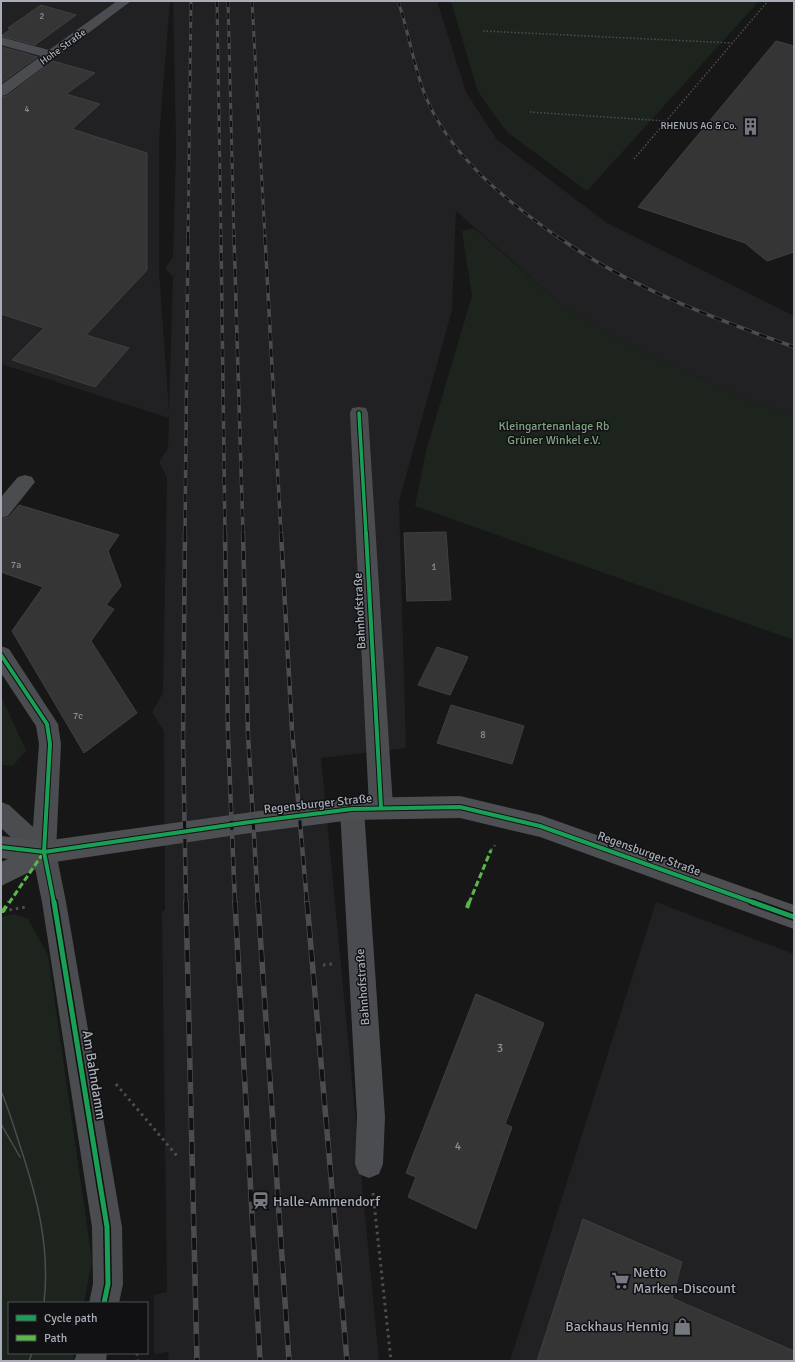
<svg xmlns="http://www.w3.org/2000/svg" width="795" height="1362" font-family="Signika,sans-serif">
	<style>
		.built { fill: #212123 }
		.green { fill: #1d241e }
		.building { fill: #353536; stroke: #3f4043 }
		.lines { fill: none; stroke-linecap: round; stroke-linejoin: round }
		.path-far2 { stroke: #4d4e52; stroke-width: 1.5; stroke-dasharray: 1.5 2; stroke-linecap: butt }
		.path-far1 { stroke: #4d4e52; stroke-width: 2.5; stroke-dasharray: 2 3; stroke-linecap: butt }
		.path { stroke: #4d4e52; stroke-width: 3; stroke-dasharray: 2.5 4; stroke-linecap: butt }
		.minor { fill: #4b4c50; fill-rule: evenodd }
		.major { fill: #4d4f52; fill-rule: evenodd }
		.tram { stroke: #4b4c4f; stroke-width: 1.5 }
		.rail-far3-casing { stroke: #4b4c4f; stroke-width: 3 }
		.rail-far2-casing { stroke: #4b4c4f; stroke-width: 3.5 }
		.rail-far1-casing { stroke: #4b4c4f; stroke-width: 4.5 }
		.rail-casing { stroke: #4b4c4f; stroke-width: 5.5 }
		.rail-far3 { stroke: #111113; stroke-width: 2; stroke-dasharray: 6; stroke-linecap: butt }
		.rail-far2 { stroke: #111113; stroke-width: 2.5; stroke-dasharray: 8; stroke-linecap: butt }
		.rail-far1 { stroke: #111113; stroke-width: 3; stroke-dasharray: 9; stroke-linecap: butt }
		.rail { stroke: #111113; stroke-width: 4; stroke-dasharray: 12; stroke-linecap: butt }
		.quiet-far1 { stroke: #58b947; stroke-width: 3; stroke-dasharray: 6 3; stroke-linecap: butt }
		.quiet { stroke: #58b947; stroke-width: 4; stroke-dasharray: 8 4; stroke-linecap: butt }
		.cycleway-far2-casing { stroke: #111113; stroke-width: 5.5 }
		.cycleway-far1-casing { stroke: #111113; stroke-width: 6 }
		.cycleway-casing { stroke: #111113; stroke-width: 8 }
		.cycleway-far2 { stroke: #1a9f57; stroke-width: 3.5 }
		.cycleway-far1 { stroke: #1a9f57; stroke-width: 4 }
		.cycleway { stroke: #1a9f57; stroke-width: 5 }
		.labels { text-anchor: middle; dominant-baseline: central; stroke-width: 3; stroke-linejoin: round; paint-order: stroke }
		.far-number-label { font-size: 9px; fill: #8b8f98 }
		.far-street-label { font-size: 10px; fill: #a8adb8; stroke: #111113 }
		.far-poi-label { font-size: 10px; fill: #a8adb8; stroke: #111113; text-anchor: end }
		.number-label { font-size: 10px; fill: #8b8f98 }
		.park-label { font-size: 12px; fill: #7fa381; stroke: #111113 }
		.street-label { font-size: 12px; fill: #a8adb8; stroke: #111113 }
		.near-number-label { font-size: 12px; fill: #8b8f98 }
		.near-street-label { font-size: 14px; fill: #a8adb8; stroke: #111113 }
		.near-poi-label { font-size: 14px; fill: #a8adb8; stroke: #111113; text-anchor: start }
	</style>
	<rect width="100%" height="100%" fill="#171717"/>
	<g class="built">
		<polygon points="1,1 170,1 159,139 159,271 169,411 173,277 165,268 173,257 176,147 173,1 437,1 466,92 497,140 607,223 794,316 794,415 747,400 626,343 561,304 456,211 452,310 399,501 406,748 321,758 379,1361 169,1361 168,1352 154,1354 154,1295 167,1292 162,912 165,910 164,731 152,712 163,693 167,477 159,462 168,448 169,418 1,364"/>
		<polygon points="656,902 794,954 794,1361 510,1361"/>
	</g>
	<g class="green">
		<polygon points="451,1 759,1 587,191 507,132 478,92"/>
		<polygon points="474,228 561,304 626,343 747,400 794,415 794,640 415,506 426,451 472,296 462,231"/>
		<polygon points="1,697 26,750 13,766 1,765"/>
		<polygon points="14,914 28,919 48,955 92,1260 84,1303 9,1303 9,1353 74,1353 73,1361 1,1361 1,917"/>
	</g>
	<g class="building">
		<polygon points="41,5 76,15 35,45 1,36 11,29 8,28"/>
		<polygon points="776,41 794,46 794,252 767,261 745,243 638,207"/>
		<polygon points="1,47 24,53 37,57 1,83"/>
		<polygon points="53,61 95,73 66,94 100,104 72,129 147,153 147,270 86,335 129,348 95,387 12,360 44,328 1,314 1,97 7,96"/>
		<polygon points="19,505 119,535 108,551 121,586 106,605 114,609 91,641 137,713 84,753 12,631 43,587 1,572 1,519 9,517"/>
		<polygon points="446,532 451,600 407,601 404,533"/>
		<polygon points="437,647 468,657 450,695 418,685"/>
		<polygon points="451,705 524,726 512,764 437,743"/>
		<polygon points="476,994 544,1023 505,1124 512,1127 476,1229 408,1197 416,1177 406,1173"/>
		<polygon points="583,1219 682,1262 672,1298 794,1351 794,1361 537,1361"/>
	</g>
	<g class="lines">
		<g class="path-far2">
			<polyline points="483,31 732,43"/>
			<polyline points="530,112 666,121"/>
			<polyline points="634,159 768,1"/>
		</g>
		<polyline class="path-far1" points="491,850 495,845"/>
		<g class="path">
			<polyline points="3,911 26,907"/>
			<polyline points="323,965 332,964"/>
			<polyline points="116,1084 178,1157"/>
			<polyline points="373,1193 391,1361"/>
			<polyline points="137,1353 138,1361"/>
		</g>
		<g class="minor">
			<polygon points="117,1 131,1 6,95 1,96 1,85 41,56 1,45 1,37 49,50"/>
			<polygon points="359,407 366,408 368,413 393,807 389,814 381,818 373,814 369,807 350,413 352,408"/>
			<polygon points="25,475 32,477 35,482 8,516 1,518 1,497 18,477"/>
			<polygon points="1,646 9,649 58,724 61,744 56,852 66,902 122,1227 123,1284 119,1303 89,1303 93,1284 92,1227 42,902 33,858 1,828 1,802 9,805 33,827 39,744 36,726 1,673"/>
			<polygon points="352,798 360,802 364,809 385,1117 383,1164 379,1174 369,1178 359,1174 355,1164 357,1117 340,809 344,802"/>
			<polygon points="77,1353 107,1353 106,1361 74,1361"/>
		</g>
		<polygon class="major" points="460,796 540,815 794,905 794,929 540,837 460,818 352,820 243,834 48,863 1,886 1,862 8,859 1,858 1,836 44,841 352,798"/>
		<g class="tram">
			<path d="M 1,1091 C 9,1110 15,1130 21,1149 C 38,1200 50,1249 44,1303"/>
			<polyline points="1,1124 20,1157"/>
			<polyline points="29,1361 32,1353"/>
		</g>
		<defs>
			<g id="rail-far3">
				<polyline points="217,1 221,238"/>
				<polyline points="228,1 234,238"/>
				<polyline points="252,1 265,238"/>
				<path d="M 398,1 C 409,32 413,65 425,95 C 450,157 507,201 559,238"/>
				<polyline points="188,238 191,1"/>
			</g>
			<g id="rail-far2">
				<polyline points="221,237 225,534"/>
				<polyline points="234,237 243,534"/>
				<polyline points="265,237 281,534"/>
				<path d="M 558,237 C 629,287 713,318 794,347"/>
				<polyline points="185,534 188,237"/>
			</g>
			<g id="rail-far1">
				<polyline points="185,533 183,740 186,903"/>
				<polyline points="225,533 228,737 235,903"/>
				<polyline points="243,533 248,735 258,903"/>
				<polyline points="281,533 292,730 307,903"/>
			</g>
			<g id="rail">
				<polyline points="186,902 197,1361"/>
				<polyline points="235,902 260,1361"/>
				<polyline points="258,902 289,1361"/>
				<polyline points="307,902 347,1361"/>
			</g>
		</defs>
		<use href="#rail-far3" class="rail-far3-casing"/>
		<use href="#rail-far2" class="rail-far2-casing"/>
		<use href="#rail-far1" class="rail-far1-casing"/>
		<use href="#rail" class="rail-casing"/>
		<use href="#rail-far3" class="rail-far3"/>
		<use href="#rail-far2" class="rail-far2"/>
		<use href="#rail-far1" class="rail-far1"/>
		<use href="#rail" class="rail"/>
		<g class="quiet-far1">
			<polyline points="9,903 44,852"/>
			<polyline points="469,903 491,850"/>
		</g>
		<g class="quiet">
			<polyline points="467,908 469,902"/>
			<polyline points="1,911 3,911 9,902"/>
		</g>
		<defs>
			<polyline id="cycleway-far2" points="359,413 366,534"/>
			<g id="cycleway-far1">
				<polyline points="366,533 381,807"/>
				<polyline points="1,655 47,724 50,744 44,852 54,903"/>
				<polyline points="1,847 44,852 243,823 352,809 460,807 540,826 755,903"/>
			</g>
			<g id="cycleway">
				<polyline points="54,902 107,1227 108,1284 104,1303"/>
				<polyline points="752,902 794,917"/>
			</g>
		</defs>
		<use href="#cycleway-far2" class="cycleway-far2-casing"/>
		<use href="#cycleway-far1" class="cycleway-far1-casing"/>
		<use href="#cycleway" class="cycleway-casing"/>
		<use href="#cycleway-far2" class="cycleway-far2"/>
		<use href="#cycleway-far1" class="cycleway-far1"/>
		<use href="#cycleway" class="cycleway"/>
	</g>
	<defs>
		<symbol id="building-bare" viewBox="-9 -9 18 18"><path d="M-4-6H4V6H1V3H-1V6H-4ZM-2.5-4.3h1.7v1.8h-1.7ZM.8-4.3h1.7v1.8H.8ZM-2.5-1h1.7V.8h-1.7ZM.8-1h1.7V.8H.8Z" fill="#757880" stroke="#111113" stroke-width="2.5" paint-order="stroke"/></symbol>
		<symbol id="station-bare" viewBox="-9 -9 18 18"><path d="M-3-6H3Q5-6 5-4V2Q5 4 3 4L4.5 6H3L1.5 4h-3L-3 6H-4.5L-3 4Q-5 4-5 2V-4Q-5-6-3-6ZM-3.5-4v3h7v-3ZM-3.5 1v1.5H-2V1ZM2 1v1.5H3.5V1Z" fill="#757880" stroke="#111113" stroke-width="2.5" paint-order="stroke"/></symbol>
		<symbol id="supermarket-bare" viewBox="-9 -9 18 18"><path d="M-6-5.5h2.5l.6 2H6L4.5 2H-2.5L-4.4-4H-6ZM-1.5 3.2a1.3 1.3 0 1 0 .1 0ZM3 3.2a1.3 1.3 0 1 0 .1 0Z" fill="#757880" stroke="#111113" stroke-width="2.5" paint-order="stroke"/></symbol>
		<symbol id="shop-bare" viewBox="-9 -9 18 18"><path d="M-5-2.5h2.3a2.7 3.5 0 0 1 5.4 0H5L5.5 6h-11ZM-1.5-2.5h3a1.5 2.3 0 0 0-3 0Z" fill="#757880" stroke="#111113" stroke-width="2.5" paint-order="stroke"/></symbol>
	</defs>
	<g fill-rule="evenodd">
		<use href="#building-bare" x="738" y="114" width="25" height="25"/>
		<use href="#station-bare" x="248" y="1188" width="25" height="25"/>
		<use href="#supermarket-bare" x="608" y="1268" width="25" height="25"/>
		<use href="#shop-bare" x="670" y="1314" width="25" height="25"/>
	</g>
	<g class="labels">
		<g class="far-number-label">
			<text x="42" y="16">2</text>
			<text x="27" y="109">4</text>
		</g>
		<g class="far-street-label">
			<text transform="translate(63 47) rotate(-36)">Hohe Straße</text>
		</g>
		<g class="far-poi-label">
			<text x="737" y="126">RHENUS AG &amp; Co.</text>
		</g>
		<g class="number-label">
			<text x="16" y="565">7a</text>
			<text x="434" y="567">1</text>
			<text x="78" y="716">7c</text>
			<text x="483" y="735">8</text>
		</g>
		<g class="park-label">
			<text x="554" y="426">Kleingartenanlage Rb<tspan x="554" dy="14">Grüner Winkel e.V.</tspan></text>
		</g>
		<g class="street-label">
			<text transform="translate(360 611) rotate(-93)">Bahnhofstraße</text>
			<text transform="translate(318 804) rotate(-6)">Regensburger Straße</text>
			<text transform="translate(649 854) rotate(20)">Regensburger Straße</text>
			<text transform="translate(363 987) rotate(-94)">Bahnhofstraße</text>
		</g>
		<g class="near-number-label">
			<text x="500" y="1048">3</text>
			<text x="458" y="1146">4</text>
		</g>
		<g class="near-street-label">
			<text transform="translate(94 1075) rotate(81)">Am Bahndamm</text>
		</g>
		<g class="near-poi-label">
			<text x="273" y="1201">Halle-Ammendorf</text>
			<text x="633" y="1272">Netto<tspan x="633" dy="16">Marken-Discount</tspan></text>
			<text x="669" y="1326" text-anchor="end">Backhaus Hennig</text>
		</g>
	</g>
	<rect width="795" height="1362" fill="none" stroke="#a8adb8" stroke-width="4"/>
	<rect x="8" y="1302" width="140" height="52" fill="#111113" stroke="#4d4f55"/>
	<rect x="16" y="1315" width="20" height="6" fill="#1a9f57" stroke="#4d4f55"/>
	<text x="44" y="1322" font-size="12" fill="#a8adb8">Cycle path</text>
	<rect x="16" y="1335" width="20" height="6" fill="#58b947" stroke="#4d4f55"/>
	<text x="44" y="1342" font-size="12" fill="#a8adb8">Path</text>
</svg>
